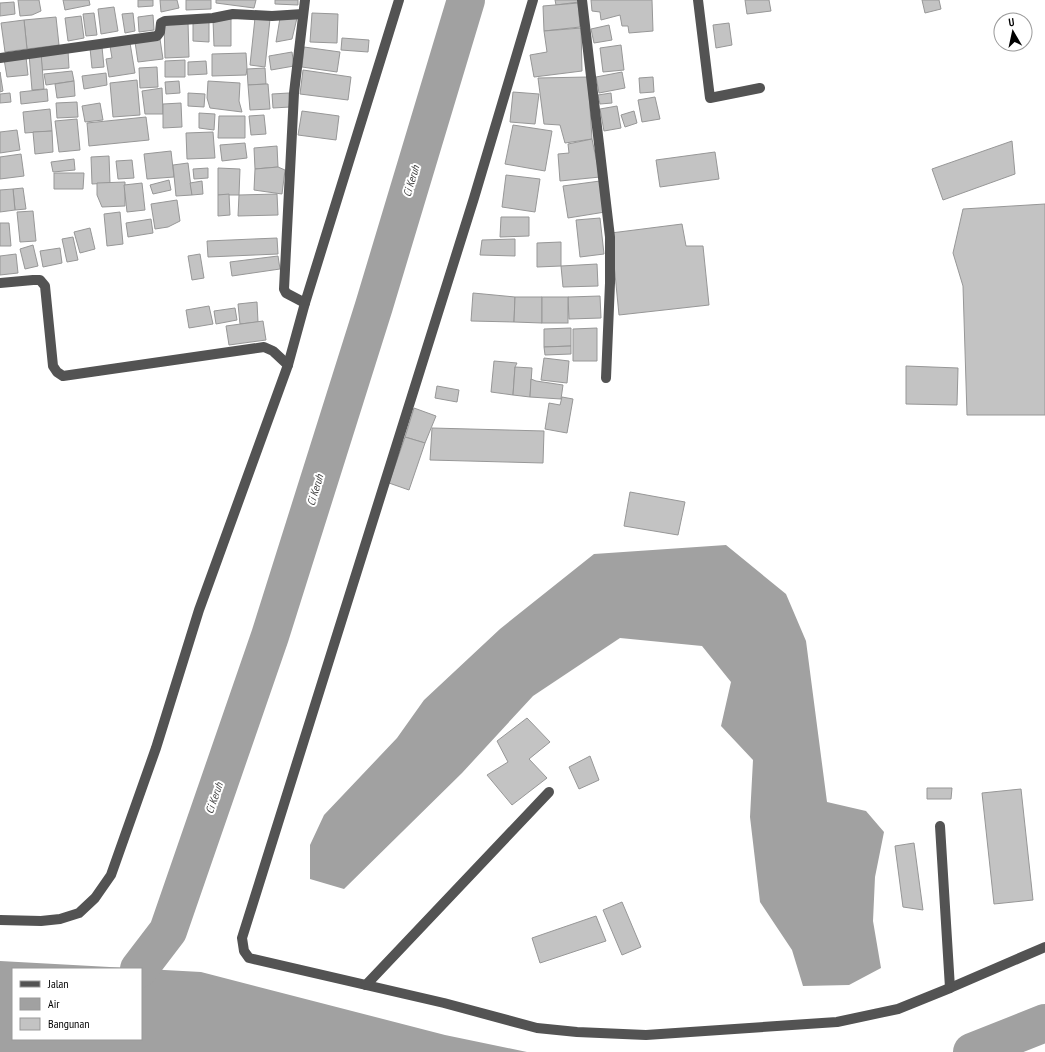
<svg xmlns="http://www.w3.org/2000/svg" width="1045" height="1052" font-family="'PT Sans Narrow',sans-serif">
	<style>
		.water { fill: #a1a1a1; fill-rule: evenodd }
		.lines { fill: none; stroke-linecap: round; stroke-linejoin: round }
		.river { stroke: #a1a1a1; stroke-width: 38 }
		.building { fill: #c3c3c3; stroke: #979797 }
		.minor { stroke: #535353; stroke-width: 10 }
		.labels { text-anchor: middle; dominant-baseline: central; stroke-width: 4; stroke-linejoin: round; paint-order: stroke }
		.water-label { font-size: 11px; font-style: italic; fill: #424242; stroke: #fff }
	</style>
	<rect width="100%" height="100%" fill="#fff"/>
	<g class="water">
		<polygon points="726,545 786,594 806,641 827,802 866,811 884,832 875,877 873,921 881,968 849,985 803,986 792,950 760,902 750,817 753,760 721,726 731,682 702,646 620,638 533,696 462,773 344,889 310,879 310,845 324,815 397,738 424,700 500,629 594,554"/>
		<path d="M 0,961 L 201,972 L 445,1035 L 527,1052 L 0,1052 ZM 13,969 L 141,969 L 141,1039 L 13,1039 Z"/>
	</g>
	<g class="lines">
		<g class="river">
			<polyline points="139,969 168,931 270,636 374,306 466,0"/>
			<polyline points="972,1052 1045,1023"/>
		</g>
	</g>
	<g class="building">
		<polygon points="18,0 39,0 41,11 32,15 20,16"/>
		<polygon points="63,0 89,0 90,5 65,10"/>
		<polygon points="138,0 153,0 153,6 138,7"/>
		<polygon points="160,0 177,0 179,8 161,12"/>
		<polygon points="186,0 211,0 211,9 186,10"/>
		<polygon points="216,0 256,0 254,8 216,3"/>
		<polygon points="275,0 298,0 298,5 275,4"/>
		<polygon points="555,0 578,0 579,2 556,5"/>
		<polygon points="591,0 652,0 653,31 629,33 628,26 622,26 620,15 601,20 600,12 592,11"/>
		<polygon points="745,0 769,0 771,11 747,14"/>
		<polygon points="922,0 939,0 941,9 925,13"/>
		<polygon points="14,2 15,14 0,16 0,3"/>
		<polygon points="578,3 580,27 544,31 543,6"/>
		<polygon points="114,7 118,31 101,34 98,9"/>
		<polygon points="94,13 97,35 86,36 83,14"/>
		<polygon points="133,13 135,31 125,33 122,14"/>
		<polygon points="312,13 338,14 337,43 310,42"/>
		<polygon points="153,15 154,30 139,32 138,17"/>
		<polygon points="81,16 84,38 68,41 65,18"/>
		<polygon points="56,17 59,45 27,49 24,20"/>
		<polygon points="255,18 270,19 265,67 250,65"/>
		<polygon points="280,18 297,18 292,39 276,42"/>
		<polygon points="231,19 231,46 214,46 213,20"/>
		<polygon points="24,20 27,49 5,52 1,23"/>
		<polygon points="193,20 209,20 209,42 193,41"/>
		<polygon points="188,22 189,57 165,58 164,23"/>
		<polygon points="729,23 732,45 716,48 713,25"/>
		<polygon points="609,25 612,40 594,43 591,29"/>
		<polygon points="581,28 582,71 534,77 530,55 547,52 544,31"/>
		<polygon points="342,38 369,40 368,52 341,50"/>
		<polygon points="160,39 163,59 138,62 135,42"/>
		<polygon points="130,43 135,73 109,77 106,59 112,58 110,46"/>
		<polygon points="621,45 624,70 603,72 600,48"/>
		<polygon points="102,47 104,67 92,68 90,48"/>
		<polygon points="304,47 340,52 337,72 302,67"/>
		<polygon points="68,51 69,68 42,70 41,53"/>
		<polygon points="292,52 294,66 271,70 269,56"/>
		<polygon points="41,53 44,89 32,90 29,54"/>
		<polygon points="246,53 247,69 246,75 212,76 212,54"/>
		<polygon points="26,57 28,75 7,77 4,59"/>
		<polygon points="185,60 185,77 165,77 165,61"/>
		<polygon points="206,61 207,74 188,75 188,62"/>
		<polygon points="157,67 158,87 140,88 139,68"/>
		<polygon points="265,68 266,84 248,85 247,69"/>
		<polygon points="303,70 351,77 348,100 300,94"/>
		<polygon points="72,71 74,81 46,85 44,74"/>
		<polygon points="0,72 3,91 0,92"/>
		<polygon points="622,72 625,88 599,93 596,77"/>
		<polygon points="106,73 107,85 84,89 82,76"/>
		<polygon points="588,77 592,139 565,143 560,125 544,124 538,78"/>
		<polygon points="653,77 654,92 640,93 639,78"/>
		<polygon points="137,80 140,115 113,117 110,83"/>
		<polygon points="74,81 75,96 57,98 55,84"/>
		<polygon points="179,81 180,93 166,94 165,82"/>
		<polygon points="208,81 240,83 239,101 242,112 210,108 207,98"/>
		<polygon points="266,84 268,84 270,109 250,110 248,85"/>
		<polygon points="162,88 163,114 145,114 142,91"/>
		<polygon points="47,89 48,101 21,104 20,92"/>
		<polygon points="513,92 539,94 535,124 510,122"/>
		<polygon points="10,93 11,102 0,103 0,94"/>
		<polygon points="188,93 205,94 204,107 188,106"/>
		<polygon points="289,93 290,107 273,108 272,94"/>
		<polygon points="611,93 612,103 600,104 598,95"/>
		<polygon points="655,97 660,119 642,122 638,100"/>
		<polygon points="77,102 78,117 57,118 56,103"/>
		<polygon points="100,103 103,120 85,122 82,106"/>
		<polygon points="181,103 182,127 163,128 163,104"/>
		<polygon points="617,106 621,128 604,131 600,109"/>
		<polygon points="50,109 52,131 25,133 23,112"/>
		<polygon points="302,111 339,116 336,140 298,135"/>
		<polygon points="634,111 637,123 625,127 621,115"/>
		<polygon points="199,113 215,114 214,130 199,128"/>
		<polygon points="264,115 266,134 251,135 249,116"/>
		<polygon points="219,116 245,116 245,138 218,138"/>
		<polygon points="146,117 149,140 89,146 87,123"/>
		<polygon points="77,119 80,150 59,152 55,121"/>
		<polygon points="513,125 552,131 545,171 505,164"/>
		<polygon points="17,130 20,150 0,153 0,132"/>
		<polygon points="52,131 53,152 35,154 33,132"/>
		<polygon points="213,132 215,158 187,159 186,133"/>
		<polygon points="592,139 600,177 560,181 558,154 569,153 568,144"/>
		<polygon points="1012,141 1015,174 943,200 932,169"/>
		<polygon points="245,143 247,158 222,161 220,145"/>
		<polygon points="277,146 278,167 255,169 254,148"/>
		<polygon points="171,151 174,177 147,179 144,154"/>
		<polygon points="715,152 719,179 660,187 656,160"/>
		<polygon points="21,154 24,176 0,179 0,157"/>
		<polygon points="109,156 110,183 92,184 91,157"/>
		<polygon points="74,159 75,170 53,172 51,162"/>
		<polygon points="132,160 134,178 118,179 116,161"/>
		<polygon points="188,163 192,195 176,196 173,165"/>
		<polygon points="278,167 285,170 282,194 254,190 255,169"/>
		<polygon points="208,168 208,178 194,179 193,169"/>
		<polygon points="218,168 240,169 239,195 218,195"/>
		<polygon points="54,173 84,173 83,189 54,189"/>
		<polygon points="506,175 540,179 535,212 502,207"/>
		<polygon points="169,180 171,190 153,194 150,185"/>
		<polygon points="202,181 203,194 192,195 190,183"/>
		<polygon points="600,181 605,212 568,218 563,186"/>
		<polygon points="125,182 125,206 102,207 97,195 97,183"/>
		<polygon points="142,183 145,210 127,212 124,185"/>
		<polygon points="23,188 26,209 15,210 13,189"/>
		<polygon points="13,189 15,210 0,212 0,190"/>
		<polygon points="229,194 230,215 218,216 218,195"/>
		<polygon points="277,194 278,215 238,216 239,195"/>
		<polygon points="177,200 180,221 168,227 155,229 151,204"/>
		<polygon points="1045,204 1045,415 967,415 963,286 953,253 963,209"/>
		<polygon points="33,211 36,241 20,242 17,212"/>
		<polygon points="120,212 123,244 107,246 104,214"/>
		<polygon points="501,217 529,217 529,236 500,237"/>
		<polygon points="600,218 604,254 580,257 576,220"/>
		<polygon points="151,219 153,233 128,237 126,223"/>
		<polygon points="0,223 9,223 11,246 0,246"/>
		<polygon points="682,224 686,246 703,246 709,305 619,315 611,233"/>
		<polygon points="90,228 95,249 80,253 74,232"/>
		<polygon points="73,237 78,260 67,262 62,239"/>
		<polygon points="277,238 278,254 208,257 207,241"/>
		<polygon points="515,239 515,256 480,255 482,240"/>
		<polygon points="561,242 561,266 537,267 537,243"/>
		<polygon points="33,245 38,266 25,269 20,249"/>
		<polygon points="60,248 62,263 43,267 40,251"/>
		<polygon points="16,254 18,273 0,275 0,256"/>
		<polygon points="200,254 204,278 192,280 188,256"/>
		<polygon points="278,256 280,269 232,276 230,262"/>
		<polygon points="597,264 598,286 563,287 561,266"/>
		<polygon points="473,293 515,297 514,322 471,321"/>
		<polygon points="600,296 601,318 569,319 568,297"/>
		<polygon points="515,297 542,297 542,323 514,322"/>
		<rect x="542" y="297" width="26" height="26"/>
		<polygon points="257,302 258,322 240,324 238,304"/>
		<polygon points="209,306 213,324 189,328 186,310"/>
		<polygon points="235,308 237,320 216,324 214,311"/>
		<polygon points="263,321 266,340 229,345 226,326"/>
		<polygon points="571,328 571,346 544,347 544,329"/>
		<polygon points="597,328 597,361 573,361 573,329"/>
		<polygon points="571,346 571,354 545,355 544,347"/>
		<polygon points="544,358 569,361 567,383 541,380"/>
		<polygon points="494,361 517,363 515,367 513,395 491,392"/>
		<polygon points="906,366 958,368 957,405 906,404"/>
		<polygon points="515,367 532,368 530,397 513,395"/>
		<polygon points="531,379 536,381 563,385 561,399 530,397"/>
		<polygon points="437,386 459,390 457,402 435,398"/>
		<polygon points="562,397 573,399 567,433 545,429 549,403 560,405"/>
		<polygon points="414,408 436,416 425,443 405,437"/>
		<polygon points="432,428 544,431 543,463 430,460"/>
		<polygon points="405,437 425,443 409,490 389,483"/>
		<polygon points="630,492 685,502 678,535 624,526"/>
		<polygon points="527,718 550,742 529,759 547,778 512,805 487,775 508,762 497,741"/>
		<polygon points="590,756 599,780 579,789 569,767"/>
		<polygon points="927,788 952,788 951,799 927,799"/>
		<polygon points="1021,789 1033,900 994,904 982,793"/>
		<polygon points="914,843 923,910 903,907 895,846"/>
		<polygon points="622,902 641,947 622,955 603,910"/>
		<polygon points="596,916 606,941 540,963 532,938"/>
	</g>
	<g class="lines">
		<g class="minor">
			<polyline points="305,0 294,93 284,289 286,293 305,303"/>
			<polyline points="533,0 474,198 242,938 244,951 249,958 444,1003 537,1028 577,1032 646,1035 837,1022 898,1009 950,988 1045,947"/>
			<polyline points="582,0 610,237 610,283 606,378"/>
			<polyline points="698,0 710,98 760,88"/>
			<polyline points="0,58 157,36 160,32 161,23 165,21 213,18 233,14 272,16 303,14"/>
			<polyline points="0,283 33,280 40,280 45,286 53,366 57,372 63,376 264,347 273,351 288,365"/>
			<polyline points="940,826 950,988"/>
			<polyline points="0,920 41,921 60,919 79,913 95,898 111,875 156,748 199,610 288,365 305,303 399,0"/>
			<polyline points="366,985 549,792"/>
		</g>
	</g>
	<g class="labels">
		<g class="water-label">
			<text transform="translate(411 181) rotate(-73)">Ci Keruh</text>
			<text transform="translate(315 490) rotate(-73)">Ci Keruh</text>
			<text transform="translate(214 798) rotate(-71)">Ci Keruh</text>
		</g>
	</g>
	<rect x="12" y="968" width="130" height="72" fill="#ffffff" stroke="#999999"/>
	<rect x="20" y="981" width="20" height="6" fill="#535353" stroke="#999999"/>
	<text x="48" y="988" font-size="12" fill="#000000">Jalan</text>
	<rect x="20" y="998" width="20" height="12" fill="#a1a1a1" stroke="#999999"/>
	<text x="48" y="1008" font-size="12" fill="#000000">Air</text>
	<rect x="20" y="1018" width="20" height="12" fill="#c3c3c3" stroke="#999999"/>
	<text x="48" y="1028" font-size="12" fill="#000000">Bangunan</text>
	<g transform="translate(1013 32) rotate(351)"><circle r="19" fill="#ffffff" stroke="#999999"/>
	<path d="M0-3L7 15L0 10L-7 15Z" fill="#000000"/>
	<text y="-6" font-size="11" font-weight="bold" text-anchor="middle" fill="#000000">U</text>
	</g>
</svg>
